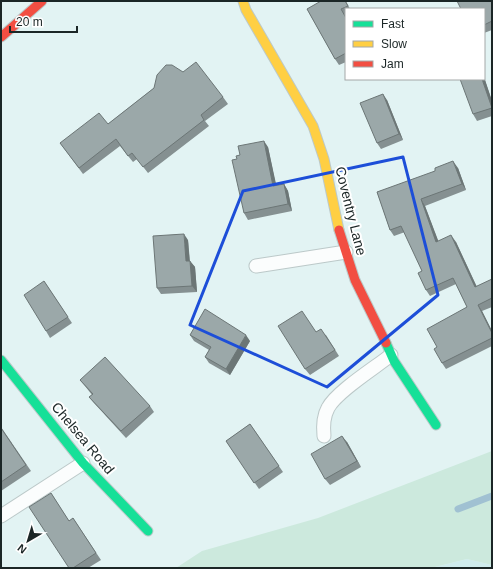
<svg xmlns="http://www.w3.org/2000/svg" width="493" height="569" font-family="Helvetica,sans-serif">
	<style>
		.built { fill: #cfeced }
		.green { fill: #cce9dd }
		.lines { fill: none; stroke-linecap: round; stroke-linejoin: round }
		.stream { stroke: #a0c1d2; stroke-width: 7 }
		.lane-casing { stroke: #bcc9c9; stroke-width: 15 }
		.fast-casing { stroke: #bcc9c9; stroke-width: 11 }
		.slow-casing { stroke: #bcc9c9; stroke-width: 11 }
		.jam-casing { stroke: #bcc9c9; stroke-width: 11 }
		.lane { stroke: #fbfdfd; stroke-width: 13 }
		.fast { stroke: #16e098; stroke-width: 9 }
		.slow { stroke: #ffcf43; stroke-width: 9 }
		.jam { stroke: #f24e42; stroke-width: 9 }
		.wall { fill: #859091 }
		.shaded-wall { fill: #6c7676 }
		.building { fill: #9ba8a9; stroke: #6c7676 }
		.marked { fill: none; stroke: #1d4ed8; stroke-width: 3; stroke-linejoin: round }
		.labels { text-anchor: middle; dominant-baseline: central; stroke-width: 4; stroke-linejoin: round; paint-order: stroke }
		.street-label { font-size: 14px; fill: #1b2626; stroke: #fff }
	</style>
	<rect width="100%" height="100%" fill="#e2f3f3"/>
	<polygon class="built" points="467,559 492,565 492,568 431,568"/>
	<polygon class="green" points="492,451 492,565 467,559 431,568 176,568 202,551 318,518"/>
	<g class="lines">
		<polyline class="stream" points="458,509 492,496"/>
		<defs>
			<g id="lane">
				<polyline points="256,266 346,252"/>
				<path d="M 324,436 C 323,426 323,417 328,408 C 336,392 376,367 391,355"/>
				<polyline points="1,516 83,463"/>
			</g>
			<g id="fast">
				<polyline points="386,343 394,361 436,425"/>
				<polyline points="1,360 83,463 148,531"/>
			</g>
			<polyline id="slow" points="243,1 246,10 313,126 324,159 339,230"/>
			<g id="jam">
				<polyline points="1,37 42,1"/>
				<polyline points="339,230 355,280 386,343"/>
			</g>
		</defs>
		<use href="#lane" class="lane-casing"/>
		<use href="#fast" class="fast-casing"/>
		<use href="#slow" class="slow-casing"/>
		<use href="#jam" class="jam-casing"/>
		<use href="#lane" class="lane"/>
		<use href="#fast" class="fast"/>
		<use href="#slow" class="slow"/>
		<use href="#jam" class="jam"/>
	</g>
	<g class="wall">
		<polygon points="346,1 350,9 346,9 346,15 345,16 346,17 346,62 339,65 335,59 307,9"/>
		<polygon points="492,1 492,30 484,33 484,9"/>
		<polygon points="484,77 492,101 492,116 477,121 473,114"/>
		<polygon points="154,88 223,97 228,104 205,121 209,126 148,173 137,159 133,162 120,146 83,174 60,143 108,124"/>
		<polygon points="387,100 403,140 381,149 377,143"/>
		<polygon points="268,147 276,186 284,184 288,191 292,211 248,220 244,213 237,159"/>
		<polygon points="458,168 466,190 425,206 438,241 456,242 477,287 492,279 492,307 482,311 492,331 492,346 446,369 442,363 437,347 467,307 456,284 430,296 426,290 422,271 405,232 394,236 390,230 377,192"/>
		<polygon points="188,240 190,261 195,267 197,292 161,294 157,288"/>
		<polygon points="44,281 72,323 50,338 46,331"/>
		<polygon points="316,332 326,335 339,356 310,375 305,369"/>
		<polygon points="190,335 250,341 230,375 209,363 205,357 209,350 194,341"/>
		<polygon points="80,380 150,406 154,412 126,438 94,403 89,397 92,395 85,386"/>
		<polygon points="250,424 283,472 259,489 226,441"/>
		<polygon points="1,427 31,471 1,491"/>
		<polygon points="347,442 361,467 330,485 325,479"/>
		<polygon points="51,493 69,521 73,518 101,560 88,568 69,568"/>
	</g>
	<g class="shaded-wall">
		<polygon points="484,77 492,101 492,108 482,79 484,79"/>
		<polygon points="383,94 387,100 403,140 399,134"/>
		<polygon points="264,141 268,147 278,193 273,186"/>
		<polygon points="453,161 458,168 466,190 462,184"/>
		<polygon points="284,184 288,191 292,211 288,204"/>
		<polygon points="421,199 425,206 441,248 436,242"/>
		<polygon points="184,234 188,240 190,267 186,261"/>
		<polygon points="451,235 456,242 480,294 475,287"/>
		<polygon points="190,261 195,267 197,292 192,286"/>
		<polygon points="478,305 482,311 492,331 492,333"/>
		<polygon points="246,335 250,341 230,375 226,369"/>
		<polygon points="342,436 347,442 361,467 357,461"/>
	</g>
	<g class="building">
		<polygon points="321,1 345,1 348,6 341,9 346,18 346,53 335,59 307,9"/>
		<polygon points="457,1 492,1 492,21 484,25 484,9 461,9"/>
		<polygon points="196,62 223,97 201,115 204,120 143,167 132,153 128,156 116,139 79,168 60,143 99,113 108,124 154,88 157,75 166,65 172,65 183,72"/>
		<polygon points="460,79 482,79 492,108 473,114"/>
		<polygon points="383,94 399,134 377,143 360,103"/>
		<polygon points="264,141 273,186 284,184 288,204 244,213 232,160 237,159 236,156 240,155 238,146"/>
		<polygon points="453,161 462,184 421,199 436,242 451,235 475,287 492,279 492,298 478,305 492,333 492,338 442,363 434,349 437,347 427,329 467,307 453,278 426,290 418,273 422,271 401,226 390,230 377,192 435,171 435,168"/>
		<polygon points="184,234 186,261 190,261 192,286 157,288 153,236"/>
		<polygon points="44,281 68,317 46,331 24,295"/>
		<polygon points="205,309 246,335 226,369 205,357 211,347 190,335"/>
		<polygon points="302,311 316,332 321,329 335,350 305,369 278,326"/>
		<polygon points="105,357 150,406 121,431 89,397 93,394 80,380"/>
		<polygon points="250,424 279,466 254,483 226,441"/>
		<polygon points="1,428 26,465 1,482"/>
		<polygon points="342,436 357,461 325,479 311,454"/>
		<polygon points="51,493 69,521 73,518 96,553 73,568 69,568 29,507"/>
	</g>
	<path class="marked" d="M 403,157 L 438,295 L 327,387 L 190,325 L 243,191 Z"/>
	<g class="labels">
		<g class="street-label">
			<text transform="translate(351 211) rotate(76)">Coventry Lane</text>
			<text transform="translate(83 438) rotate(50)">Chelsea Road</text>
		</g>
	</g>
	<rect width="493" height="569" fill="none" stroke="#1b2626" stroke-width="4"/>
	<rect x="345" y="8" width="140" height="72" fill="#ffffff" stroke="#a4a8a8"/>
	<rect x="353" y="21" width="20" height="6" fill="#16e098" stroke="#a4a8a8"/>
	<text x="381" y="28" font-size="12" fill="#1b2626">Fast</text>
	<rect x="353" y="41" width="20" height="6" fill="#ffcf43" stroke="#a4a8a8"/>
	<text x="381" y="48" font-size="12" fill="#1b2626">Slow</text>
	<rect x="353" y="61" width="20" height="6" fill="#f24e42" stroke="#a4a8a8"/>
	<text x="381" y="68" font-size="12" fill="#1b2626">Jam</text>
	<g transform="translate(28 541) rotate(218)" stroke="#ffffff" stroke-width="3" paint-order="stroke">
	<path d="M0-3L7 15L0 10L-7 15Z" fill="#1b2626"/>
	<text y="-6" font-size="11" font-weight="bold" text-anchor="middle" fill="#1b2626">N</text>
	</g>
	<path d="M10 26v6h67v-6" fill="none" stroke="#1b2626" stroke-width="2"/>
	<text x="16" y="26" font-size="12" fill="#1b2626" stroke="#ffffff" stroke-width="3" paint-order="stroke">20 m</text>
</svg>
